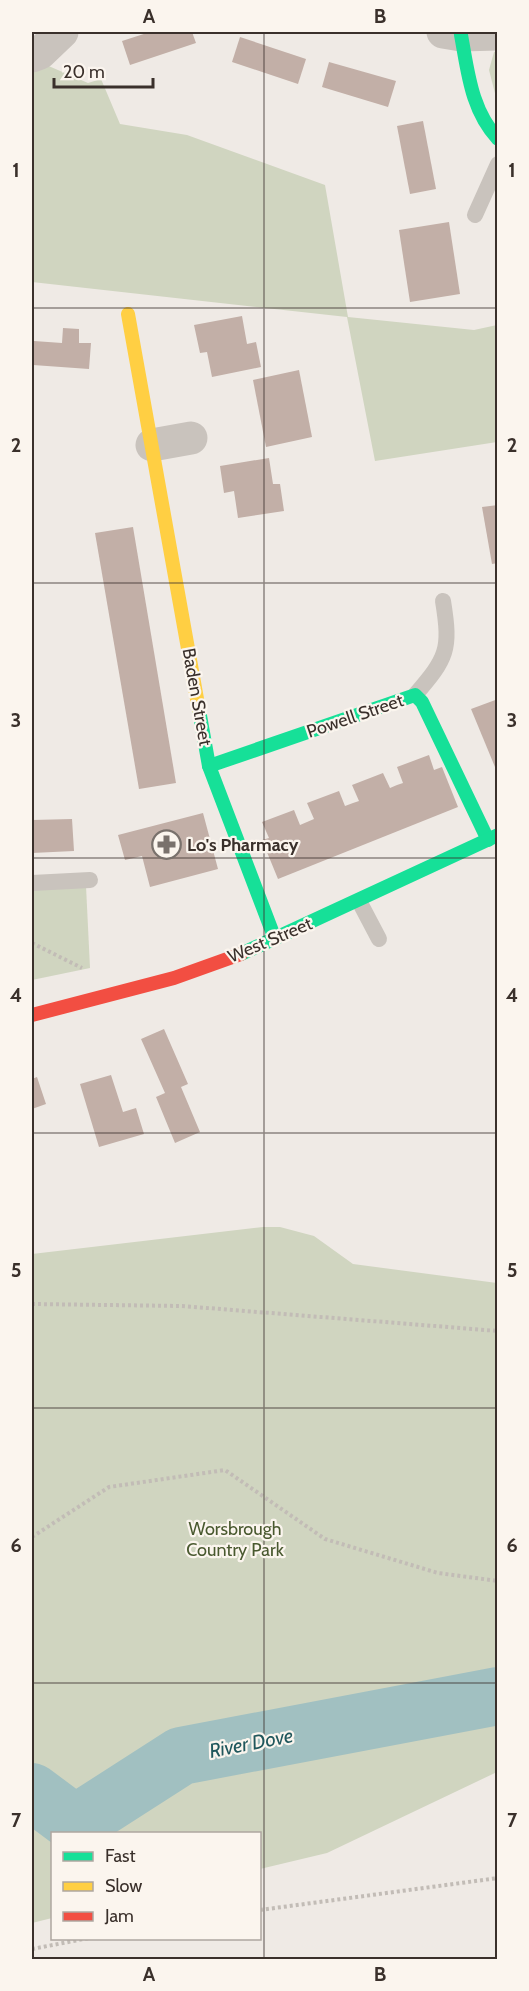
<svg xmlns="http://www.w3.org/2000/svg" width="529" height="1991" font-family="Cabin,sans-serif">
	<style>
		.green { fill: #d0d5c0 }
		.lines { fill: none; stroke-linecap: round; stroke-linejoin: round }
		.river { stroke: #a1c0c1; stroke-width: 58 }
		.building { fill: #c2afa7 }
		.path { stroke: #c2bcb6; stroke-width: 4; stroke-dasharray: 3 3; stroke-linecap: butt }
		.lane { stroke: #c9c3bd; stroke-width: 16 }
		.street { stroke: #c9c3bd; stroke-width: 33 }
		.fast { stroke: #16e098; stroke-width: 14 }
		.slow { stroke: #ffcf43; stroke-width: 14 }
		.jam { stroke: #f24e42; stroke-width: 14 }
		.grid { fill: none; stroke: #3a302b; stroke-width: 1.5; stroke-opacity: 0.55 }
		.labels { text-anchor: middle; dominant-baseline: central; stroke-width: 4.5; stroke-linejoin: round; paint-order: stroke }
		.street-label { font-size: 18px; fill: #3a302b; stroke: #fbf5ee }
		.poi-label { font-size: 18px; font-weight: bold; fill: #3a302b; stroke: #fbf5ee; text-anchor: start }
		.park-label { font-size: 18px; fill: #49592f; stroke: #fbf5ee }
		.water-label { font-size: 20px; font-style: italic; fill: #20575c; stroke: #fbf5ee }
		.neatline { fill: none; stroke: #3a302b; stroke-width: 2 }
		.grid-label { font-size: 20px; text-anchor: middle; font-weight: bold; fill: #3a302b }
	</style>
	<rect width="100%" height="100%" fill="#efeae5"/>
	<g class="green">
		<polygon points="497,51 498,51 497,101 489,70 494,52"/>
		<polygon points="44,64 88,83 101,79 120,124 187,135 325,185 348,317 474,330 497,325 497,442 375,461 347,317 32,282 32,69"/>
		<polygon points="86,886 90,968 32,980 32,889"/>
		<polygon points="263,1227 280,1227 314,1236 353,1264 497,1283 497,1772 327,1853 260,1869 260,1834 52,1834 52,1918 32,1923 32,1254"/>
	</g>
	<g class="lines">
		<polyline class="river" points="32,1792 75,1824 181,1756 498,1696"/>
	</g>
	<g class="building">
		<polygon points="150,32 192,32 196,43 130,65 122,41"/>
		<polygon points="240,37 306,59 298,84 232,62"/>
		<polygon points="329,62 396,81 388,107 322,87"/>
		<polygon points="423,121 436,189 410,194 397,126"/>
		<polygon points="449,222 460,294 410,302 399,230"/>
		<polygon points="242,316 247,344 256,342 261,367 212,377 207,352 200,353 194,325"/>
		<polygon points="63,328 79,329 79,343 91,343 89,369 33,365 34,341 62,343"/>
		<polygon points="299,370 312,437 266,447 253,380"/>
		<polygon points="269,458 273,484 280,484 284,511 238,518 234,491 224,493 220,466"/>
		<polygon points="498,505 498,563 492,564 482,507"/>
		<polygon points="133,527 176,783 139,789 95,533"/>
		<polygon points="498,699 498,766 495,767 471,709"/>
		<polygon points="429,755 434,770 442,767 458,807 278,879 262,840 269,838 262,822 294,810 300,825 314,819 307,803 339,791 345,806 353,803 359,801 352,785 383,773 390,788 397,785 403,783 397,767"/>
		<polygon points="203,813 218,869 150,887 142,856 125,860 118,835"/>
		<polygon points="72,819 74,851 32,853 32,820"/>
		<polygon points="164,1029 188,1084 181,1087 200,1132 175,1143 156,1097 165,1093 141,1039"/>
		<polygon points="111,1075 123,1112 136,1108 144,1134 99,1147 80,1084"/>
		<polygon points="37,1077 46,1104 32,1109 32,1079"/>
	</g>
	<g class="lines">
		<g class="path">
			<polyline points="32,943 82,968"/>
			<polyline points="32,1304 182,1306 498,1331"/>
			<polyline points="32,1537 109,1487 225,1470 325,1539 438,1573 498,1581"/>
			<polyline points="260,1910 498,1878"/>
			<polyline points="32,1949 89,1938"/>
		</g>
		<g class="lane">
			<polyline points="475,215 498,164"/>
			<path d="M 415,695 C 447,658 451,650 443,601"/>
			<polyline points="32,883 90,880"/>
			<polyline points="359,901 379,939"/>
		</g>
		<g class="street">
			<polyline points="443,32 461,35 498,34"/>
			<polyline points="32,56 40,53 62,32"/>
			<polyline points="152,445 191,438"/>
		</g>
		<g class="fast">
			<path d="M 461,35 C 468,72 471,110 498,139"/>
			<polyline points="199,710 209,766 275,939"/>
			<polyline points="209,766 415,695 422,702 488,840"/>
			<polyline points="241,954 498,835"/>
		</g>
		<polyline class="slow" points="128,314 199,710"/>
		<polyline class="jam" points="32,1015 174,978 241,954"/>
	</g>
	<path class="grid" d="M 264,32 L 264,1960M 32,308 L 498,308M 32,583 L 498,583M 32,858 L 498,858M 32,1133 L 498,1133M 32,1408 L 498,1408M 32,1683 L 498,1683"/>
	<defs>
		<symbol id="pharmacy-ring" viewBox="-11 -11 22 22"><circle r="9.5" fill="#fbf5ee" stroke="#79716c" stroke-width="1.5"/><path d="M-2-6h4v4h4v4h-4v4h-4v-4h-4v-4h4Z" fill="#79716c"/></symbol>
	</defs>
	<g fill-rule="evenodd">
		<use href="#pharmacy-ring" x="150" y="828" width="33" height="33"/>
	</g>
	<g class="labels">
		<g class="street-label">
			<text transform="translate(197 697) rotate(80)">Baden Street</text>
			<text transform="translate(355 716) rotate(-19)">Powell Street</text>
			<text transform="translate(270 940) rotate(-23)">West Street</text>
		</g>
		<g class="poi-label">
			<text x="187" y="845">Lo's Pharmacy</text>
		</g>
		<g class="park-label">
			<text x="235" y="1529">Worsbrough<tspan x="235" dy="21">Country Park</tspan></text>
		</g>
		<g class="water-label">
			<text transform="translate(251 1743) rotate(-11)">River Dove</text>
		</g>
	</g>
	<rect width="529" height="1991" fill="none" stroke="#fbf5ee" stroke-width="66"/>
	<rect x="51" y="1832" width="210" height="108" fill="#fbf5ee" stroke="#aea6a0" stroke-width="1.5"/>
	<rect x="63" y="1852" width="30" height="9" fill="#16e098" stroke="#aea6a0" stroke-width="1.5"/>
	<text x="105" y="1862" font-size="18" fill="#3a302b">Fast</text>
	<rect x="63" y="1882" width="30" height="9" fill="#ffcf43" stroke="#aea6a0" stroke-width="1.5"/>
	<text x="105" y="1892" font-size="18" fill="#3a302b">Slow</text>
	<rect x="63" y="1912" width="30" height="9" fill="#f24e42" stroke="#aea6a0" stroke-width="1.5"/>
	<text x="105" y="1922" font-size="18" fill="#3a302b">Jam</text>
	<path d="M54 78v9h99v-9" fill="none" stroke="#3a302b" stroke-width="3"/>
	<text x="63" y="78" font-size="18" fill="#3a302b" stroke="#fbf5ee" stroke-width="4.5" paint-order="stroke">20 m</text>
	<rect x="33" y="33" width="463" height="1925" class="neatline"/>
	<g class="grid-label">
		<text x="149" y="23">A</text>
		<text x="380" y="23">B</text>
		<text x="16" y="177">1</text>
		<text x="512" y="177">1</text>
		<text x="16" y="452">2</text>
		<text x="512" y="452">2</text>
		<text x="16" y="727">3</text>
		<text x="512" y="727">3</text>
		<text x="16" y="1002">4</text>
		<text x="512" y="1002">4</text>
		<text x="16" y="1277">5</text>
		<text x="512" y="1277">5</text>
		<text x="16" y="1552">6</text>
		<text x="512" y="1552">6</text>
		<text x="16" y="1827">7</text>
		<text x="512" y="1827">7</text>
		<text x="149" y="1981">A</text>
		<text x="380" y="1981">B</text>
	</g>
</svg>
